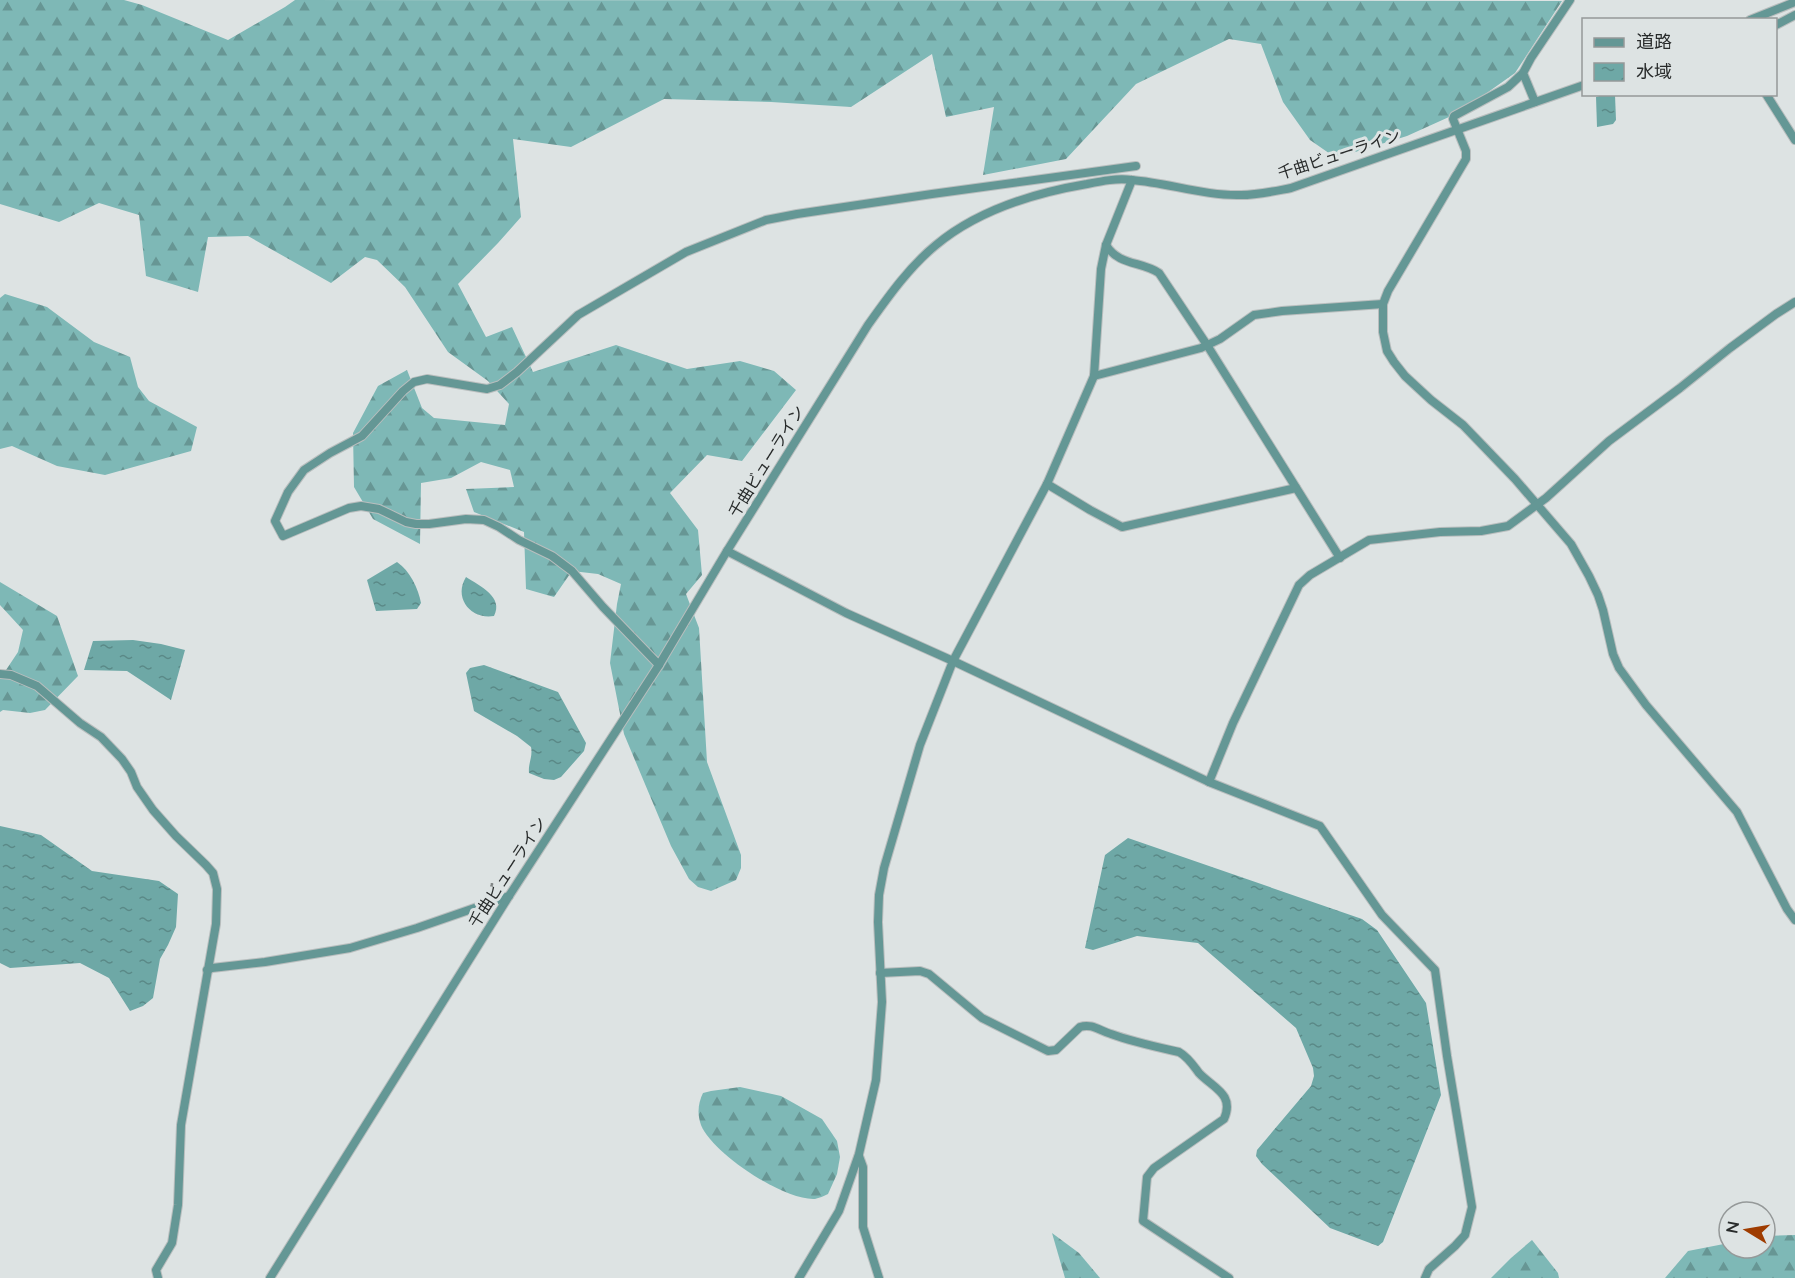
<svg xmlns="http://www.w3.org/2000/svg" width="1795" height="1278" font-family="Mulish,'Noto Sans JP',sans-serif">
	<style>
		.forest { fill: url(#forest-firs) }
		.water { fill: url(#water-ripples) }
		.lines { fill: none; stroke-linecap: round; stroke-linejoin: round }
		.minor-casing { stroke: #b9bebe; stroke-width: 10 }
		.minor { stroke: #649795; stroke-width: 8 }
		.labels { text-anchor: middle; dominant-baseline: central; stroke-width: 6; stroke-linejoin: round; paint-order: stroke }
		.street-label { font-size: 16px; fill: #282b2b; stroke: #dde3e3 }
	</style>
	<defs>
		<pattern id="forest-firs" width="22" height="20" patternUnits="userSpaceOnUse" patternTransform="scale(1.5)"><rect width="22" height="20" fill="#7eb8b6"/><path d="M5 1l3.5 6h-7zM16 11l3.5 6h-7z" fill="#679694"/></pattern>
		<pattern id="water-ripples" width="26" height="14" patternUnits="userSpaceOnUse" patternTransform="scale(1.5)"><rect width="26" height="14" fill="#6ea8a6"/><path d="M2 4q2-2 4 0t4 0M15 11q2-2 4 0t4 0" fill="none" stroke="#5a8987"/></pattern>
	</defs>
	<rect width="100%" height="100%" fill="#dde3e3"/>
	<g class="forest">
		<polygon points="0,0 124,0 142,5 228,40 285,7 295,0 1562,1 1515,73 1460,112 1407,136 1336,158 1310,140 1283,102 1261,44 1229,39 1136,84 1066,159 983,175 994,107 946,117 932,54 851,107 771,102 664,99 571,147 513,139 521,217 498,243 458,284 486,337 512,327 533,372 616,345 687,369 740,361 774,371 796,390 742,461 707,455 670,493 698,530 702,575 686,594 699,628 707,762 741,855 741,868 736,880 711,891 698,887 689,879 671,846 624,734 610,663 617,604 621,584 598,574 572,571 554,597 526,589 524,532 474,512 466,489 514,487 510,470 481,462 451,478 421,483 420,544 373,519 354,487 353,433 378,386 407,370 422,408 434,418 505,425 509,404 488,381 448,352 405,287 377,260 365,257 331,283 248,236 208,237 198,292 146,276 139,215 99,203 59,222 0,204"/>
		<polygon points="5,294 47,307 94,342 130,357 138,387 149,401 197,427 191,451 105,475 57,466 12,446 0,449 0,298"/>
		<polygon points="0,582 57,616 78,676 45,710 30,713 3,710 0,712 0,679 18,652 23,630 0,605"/>
		<path d="M 740,1087 L 781,1096 L 822,1119 L 837,1141 L 840,1157 L 837,1174 L 828,1194 C 824,1196 819,1198 815,1199 C 784,1201 712,1153 701,1125 C 697,1114 698,1103 703,1093 L 711,1091 Z"/>
		<polygon points="1052,1233 1079,1253 1100,1278 1065,1278"/>
		<polygon points="1795,1235 1795,1278 1665,1278 1688,1251 1729,1243 1729,1248 1765,1248 1765,1236"/>
		<polygon points="1532,1240 1558,1273 1559,1278 1491,1278 1511,1258"/>
	</g>
	<g class="water">
		<polygon points="1603,95 1615,95 1616,120 1613,124 1597,127 1596,97"/>
		<path d="M 397,562 C 410,571 418,588 421,603 L 417,609 L 376,611 L 367,580 Z"/>
		<path d="M 466,577 C 480,586 504,597 494,616 C 471,620 453,598 466,577 Z"/>
		<polygon points="133,640 161,644 185,650 171,700 127,671 84,670 93,641"/>
		<path d="M 484,665 L 558,692 L 586,743 L 584,751 L 561,777 L 554,780 L 544,779 L 529,773 C 528,763 533,757 531,747 L 517,736 L 474,711 L 466,673 L 470,668 Z"/>
		<polygon points="0,826 41,835 92,871 159,881 178,894 176,927 168,945 160,959 153,998 143,1006 130,1011 109,978 80,963 10,968 0,963"/>
		<polygon points="1128,838 1362,919 1377,930 1426,1003 1441,1095 1383,1242 1378,1246 1330,1228 1262,1164 1256,1156 1257,1150 1311,1086 1314,1076 1313,1068 1296,1028 1198,943 1137,936 1093,950 1085,948 1105,855"/>
	</g>
	<g class="lines">
		<defs>
			<g id="minor">
				<polyline points="1750,20 1795,2"/>
				<polyline points="1776,25 1795,15"/>
				<polyline points="1523,73 1508,87 1454,116 1453,119 1466,151 1466,159 1388,291 1383,304 1383,332 1387,351 1394,362 1405,376 1431,400 1463,425 1515,479 1571,544 1589,576 1598,595 1603,610 1613,654 1619,668 1646,705 1737,812 1787,909 1795,920"/>
				<polyline points="1766,94 1795,140"/>
				<polyline points="1535,102 1523,73 1531,58 1570,0"/>
				<path d="M 1106,245 C 1119,266 1141,261 1159,273 L 1207,345 L 1340,558"/>
				<polyline points="1094,376 1201,348 1220,339 1254,315 1282,311 1383,304"/>
				<polyline points="1047,484 1090,510 1122,527 1296,488"/>
				<polyline points="727,551 846,613 953,661 1209,782 1320,826 1382,915 1435,970 1447,1056 1472,1207 1465,1235 1455,1246 1429,1269 1425,1278"/>
				<polyline points="659,665 603,607 572,571 552,556 519,540 499,527 484,520 466,519 429,524 416,524 406,522 379,509 361,506 349,508 283,536 275,521 288,492 304,470 330,453 362,436 403,391 414,382 427,379 487,389 500,385 517,372 578,315 686,252 766,220 797,214 932,194 1136,166"/>
				<polyline points="0,674 11,675 37,686 80,723 101,737 122,759 131,772 137,787 153,810 176,836 206,865 213,873 217,889 216,924 181,1125 178,1205 172,1243 156,1270 158,1278"/>
				<polyline points="1209,782 1233,723 1299,585 1310,575 1369,540 1440,532 1481,531 1508,526 1546,498 1609,441 1680,388 1730,348 1776,314 1795,302"/>
				<polyline points="207,970 212,968 265,962 350,948 417,928 509,896"/>
				<path d="M 880,973 L 920,971 L 929,974 L 982,1018 L 1048,1051 L 1056,1050 L 1080,1027 C 1092,1023 1100,1031 1111,1034 C 1133,1042 1157,1047 1179,1052 C 1188,1057 1193,1065 1199,1073 C 1213,1088 1235,1094 1224,1119 L 1154,1168 L 1147,1177 L 1143,1221 L 1229,1278"/>
				<polyline points="859,1156 863,1167 863,1227 879,1278"/>
				<path d="M 270,1278 L 509,896 L 659,665 L 727,551 L 868,325 C 888,297 909,267 936,245 C 978,210 1034,193 1087,184 C 1102,181 1117,178 1132,180 C 1168,183 1205,196 1241,195 C 1258,195 1275,191 1291,188 L 1584,85"/>
				<polyline points="799,1278 839,1211 859,1154 876,1080 882,1002 878,922 879,895 884,868 920,745 953,661 1047,484 1094,376 1101,269 1106,245 1132,180"/>
			</g>
		</defs>
		<use href="#minor" class="minor-casing"/>
		<use href="#minor" class="minor"/>
	</g>
	<g class="labels">
		<g class="street-label">
			<text transform="translate(1339 154) rotate(-18)">千曲ビューライン</text>
			<text transform="translate(766 461) rotate(-58)">千曲ビューライン</text>
			<text transform="translate(507 872) rotate(-57)">千曲ビューライン</text>
		</g>
	</g>
	<rect x="1582" y="18" width="195" height="78" fill="#dde3e3" stroke="#959999" stroke-width="1.5"/>
	<rect x="1594" y="38" width="30" height="9" fill="#649795" stroke="#959999" stroke-width="1.5"/>
	<text x="1636" y="48" font-size="18" fill="#282b2b">道路</text>
	<rect x="1594" y="63" width="30" height="18" fill="url(#water-ripples)" stroke="#959999" stroke-width="1.5"/>
	<text x="1636" y="78" font-size="18" fill="#282b2b">水域</text>
	<g transform="translate(1747 1230) rotate(281)"><circle r="28" fill="#dde3e3" stroke="#959999" stroke-width="1.5"/>
	<path d="M0-4.5L10 22L0 15L-10 22Z" fill="#9f3c00"/>
	<text y="-9" font-size="16" font-weight="bold" text-anchor="middle" fill="#282b2b">N</text>
	</g>
</svg>
